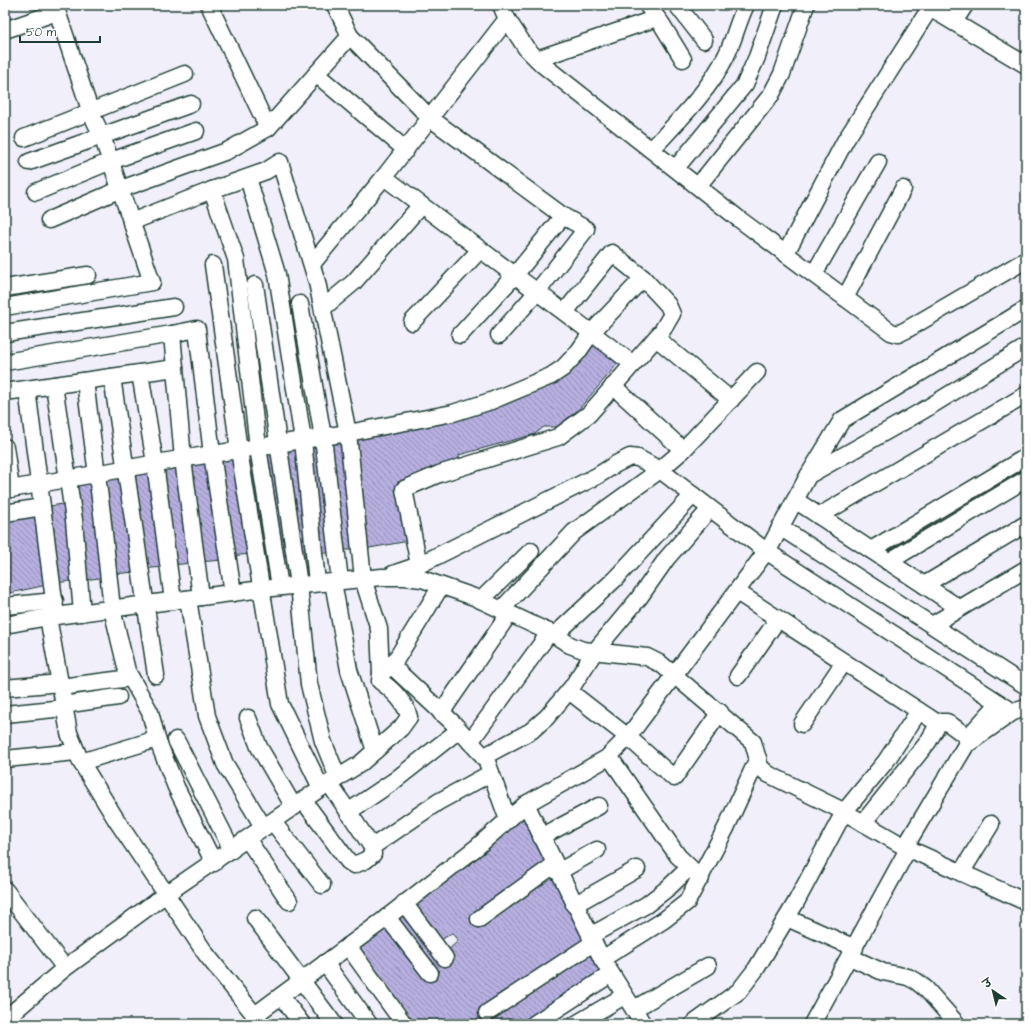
<svg xmlns="http://www.w3.org/2000/svg" width="1031" height="1029" font-family="'Architects Daughter','Playpen Sans Deva',sans-serif">
	<style>
		.building { fill: url(#building-back-hatch); stroke: #1f3d34 }
		.lines { fill: none; stroke-linecap: round; stroke-linejoin: round }
		.minor-casing { stroke: #1f3d34; stroke-width: 19 }
		.minor { stroke: #fff; stroke-width: 16 }
	</style>
	<defs>
		<pattern id="building-back-hatch" width="6" height="6" patternUnits="userSpaceOnUse"><rect width="6" height="6" fill="#b7afe0"/><path d="M-1 5l2 2M0 0l6 6M5-1l2 2" fill="none" stroke="#9490b6"/></pattern>
	</defs>
	<rect width="100%" height="100%" fill="#f1eff9"/>
	<filter id="ink" filterUnits="userSpaceOnUse"><feTurbulence type="fractalNoise" baseFrequency=".025" numOctaves="2"/><feDisplacementMap in="SourceGraphic" scale="8" xChannelSelector="R" yChannelSelector="G"/><feConvolveMatrix kernelMatrix="1 2 1 2 8 2 1 2 1" color-interpolation-filters="sRGB"/></filter>
	<g filter="url(#ink)">
		<g class="building">
			<polygon points="594,337 621,360 579,409 557,427 544,427 535,434 459,455 459,463 401,485 409,541 364,549 353,436 561,372"/>
			<polygon points="346,437 357,550 339,550 325,439"/>
			<polygon points="321,439 333,552 318,554 306,442"/>
			<polygon points="299,445 311,556 299,557 282,446"/>
			<polygon points="276,448 292,556 277,556 262,450"/>
			<polygon points="255,452 273,559 260,560 243,453"/>
			<polygon points="239,454 252,554 229,556 217,458"/>
			<polygon points="209,460 222,560 199,562 187,464"/>
			<polygon points="181,463 194,563 171,565 158,467"/>
			<polygon points="151,467 164,567 141,569 129,471"/>
			<polygon points="122,472 136,572 112,574 100,476"/>
			<polygon points="95,477 107,577 84,580 70,482"/>
			<polygon points="68,503 77,580 56,583 45,507"/>
			<polygon points="39,511 47,585 5,594 5,516"/>
			<polygon points="524,812 588,942 479,1011 486,1020 592,951 604,974 527,1024 411,1024 356,949 404,909 447,967 453,962 446,952 458,941 452,933 438,942 411,903"/>
		</g>
		<g class="lines">
			<defs>
				<g id="minor">
					<polyline points="209,5 268,128"/>
					<polyline points="335,5 350,36"/>
					<polyline points="501,5 507,19 384,177 633,364"/>
					<polyline points="647,5 661,23 683,59"/>
					<polyline points="677,5 704,40"/>
					<polyline points="925,5 1026,65"/>
					<polyline points="507,19 526,48 543,65 739,219 891,332 898,334 906,330 1026,260"/>
					<polyline points="954,22 965,5"/>
					<polyline points="5,30 57,12"/>
					<polyline points="537,59 657,18"/>
					<polyline points="316,74 406,150"/>
					<polyline points="24,138 185,74"/>
					<path d="M 652,149 C 678,121 709,91 726,56 C 734,40 738,21 746,5"/>
					<polyline points="29,162 191,104"/>
					<polyline points="676,168 745,84 757,57 775,5"/>
					<polyline points="248,178 277,274 303,440 317,583"/>
					<polyline points="698,186 771,95 782,74 806,5"/>
					<polyline points="212,190 236,259 258,447 280,587"/>
					<polyline points="36,192 111,161 196,131"/>
					<polyline points="49,220 121,189 227,151 268,128 350,36 430,118 563,216 586,229 537,292 499,335"/>
					<polyline points="131,222 212,190 266,171 280,162 317,282 348,433 363,579 379,629 381,673"/>
					<polyline points="786,253 845,141 930,8"/>
					<polyline points="312,264 384,177"/>
					<polyline points="213,265 239,450 280,704 321,788"/>
					<polyline points="814,274 878,162"/>
					<polyline points="255,285 299,585 309,684 323,741 338,778"/>
					<polyline points="5,288 88,275"/>
					<polyline points="845,298 903,189"/>
					<polyline points="300,304 323,437 340,581"/>
					<polyline points="5,307 152,282 102,136 91,113 55,5"/>
					<polyline points="323,308 354,282 421,205"/>
					<polyline points="412,322 480,250"/>
					<polyline points="5,333 174,307"/>
					<polyline points="172,334 197,329 212,454 233,593"/>
					<polyline points="460,335 515,275 563,216"/>
					<polyline points="656,338 731,400"/>
					<polyline points="5,362 172,334 183,459 201,597"/>
					<polyline points="140,373 155,463 173,601"/>
					<polyline points="112,377 156,675"/>
					<polyline points="85,381 102,514 112,609 127,671 150,712 157,739 176,787 214,863"/>
					<polyline points="54,385 74,520 82,613"/>
					<polyline points="613,386 683,450"/>
					<polyline points="27,389 56,616"/>
					<polyline points="5,392 175,368"/>
					<polyline points="5,447 11,489"/>
					<polyline points="809,475 924,410 1026,347"/>
					<polyline points="5,490 174,460 348,433 453,413 491,401 551,376 563,368 578,352 592,332 643,278 612,253 565,312"/>
					<polyline points="795,500 959,608"/>
					<polyline points="5,513 42,507"/>
					<polyline points="819,516 1026,395"/>
					<polyline points="780,527 1026,686"/>
					<polyline points="871,550 1026,457"/>
					<polyline points="888,562 1026,479"/>
					<polyline points="419,565 404,489 439,474 558,437 589,414 662,331 672,314 668,305 643,278"/>
					<polyline points="393,574 419,565 597,476 616,464 630,457 638,458 660,470 766,551 1013,712 1026,708"/>
					<polyline points="333,582 349,670 375,751"/>
					<polyline points="924,585 1026,524"/>
					<polyline points="737,592 936,722 936,728 928,742 863,823"/>
					<polyline points="188,599 207,716 225,764 264,828"/>
					<polyline points="481,600 531,551"/>
					<polyline points="5,606 55,601"/>
					<polyline points="501,610 574,532 660,470 683,450 757,372"/>
					<polyline points="5,625 48,617 262,589 382,577 405,577 422,579 474,597 555,635 570,645 583,650 647,657 661,664 753,742 760,767 768,774 839,809 905,847 1026,902"/>
					<polyline points="932,625 1026,569"/>
					<polyline points="555,635 615,579 693,495"/>
					<polyline points="392,666 453,723 486,759 508,820"/>
					<polyline points="738,676 778,619"/>
					<polyline points="60,687 131,678"/>
					<polyline points="5,688 60,683"/>
					<polyline points="569,691 628,737 674,778 720,712"/>
					<polyline points="63,705 118,697"/>
					<polyline points="441,713 509,614"/>
					<polyline points="5,714 64,708"/>
					<polyline points="248,718 259,747 294,807"/>
					<polyline points="936,722 947,722 973,741"/>
					<polyline points="802,724 844,662"/>
					<polyline points="969,736 999,703"/>
					<polyline points="176,740 232,850"/>
					<polyline points="470,742 550,632"/>
					<polyline points="609,756 678,856 701,878"/>
					<polyline points="483,757 531,731 547,717 572,687 595,651 639,598 667,558 710,509"/>
					<polyline points="5,759 76,752"/>
					<polyline points="81,762 157,739"/>
					<polyline points="303,800 348,861 354,865 366,860 373,854 372,847 329,783"/>
					<polyline points="526,804 602,959 643,1024"/>
					<polyline points="348,812 394,781 459,730"/>
					<polyline points="273,822 322,885"/>
					<polyline points="541,837 599,806"/>
					<polyline points="248,840 289,901"/>
					<polyline points="372,847 438,802 491,773"/>
					<polyline points="905,847 966,745 1013,712"/>
					<polyline points="558,872 597,850"/>
					<polyline points="961,873 991,824"/>
					<polyline points="5,890 65,968"/>
					<polyline points="404,903 445,958"/>
					<polyline points="574,905 637,869"/>
					<polyline points="387,917 430,973"/>
					<polyline points="255,918 334,1024"/>
					<polyline points="787,918 855,948"/>
					<polyline points="479,919 554,865"/>
					<polyline points="590,936 646,905 668,888 689,868"/>
					<polyline points="348,946 404,1024"/>
					<polyline points="850,957 883,972 908,977 916,981 926,989 957,1024"/>
					<polyline points="602,959 664,920 687,902 726,828 758,758"/>
					<polyline points="325,963 369,1024"/>
					<polyline points="281,996 302,1024"/>
					<polyline points="634,1009 708,966"/>
					<polyline points="487,1013 593,943"/>
					<polyline points="255,1015 381,922 477,847 526,804 607,758 628,737 771,545 808,476 842,420 1026,309"/>
					<polyline points="5,1019 65,968 166,894 117,821 81,762 69,733 48,617"/>
					<path d="M 261,1023 L 206,954 L 166,894 L 321,788 L 360,764 L 401,728 L 409,717 C 406,703 392,689 380,681 L 381,673 L 392,666 L 441,586"/>
					<polyline points="534,1024 611,974"/>
					<polyline points="576,1024 624,996"/>
					<polyline points="693,1024 739,991 756,969 795,904 844,812 886,761 919,711"/>
					<polyline points="812,1024 908,849"/>
				</g>
			</defs>
			<use href="#minor" class="minor-casing"/>
			<use href="#minor" class="minor"/>
		</g>
	</g>
	<rect width="1031" height="1029" fill="none" stroke="#fff" stroke-width="20"/>
	<rect x="10" y="10" width="1011" height="1009" fill="none" stroke="#1f3d34" stroke-width="1.5" filter="url(#ink)"/>
	<g transform="translate(993 991) rotate(325)" stroke="#ffffff" stroke-width="3" paint-order="stroke">
	<path d="M0-3L7 15L0 10L-7 15Z" fill="#1f3d34"/>
	<text y="-6" font-size="11" font-weight="bold" text-anchor="middle" fill="#1f3d34">उ</text>
	</g>
	<path d="M20 36v6h80v-6" fill="none" stroke="#1f3d34" stroke-width="2"/>
	<text x="26" y="36" font-size="12" fill="#1f3d34" stroke="#ffffff" stroke-width="3" paint-order="stroke">50 m</text>
</svg>
